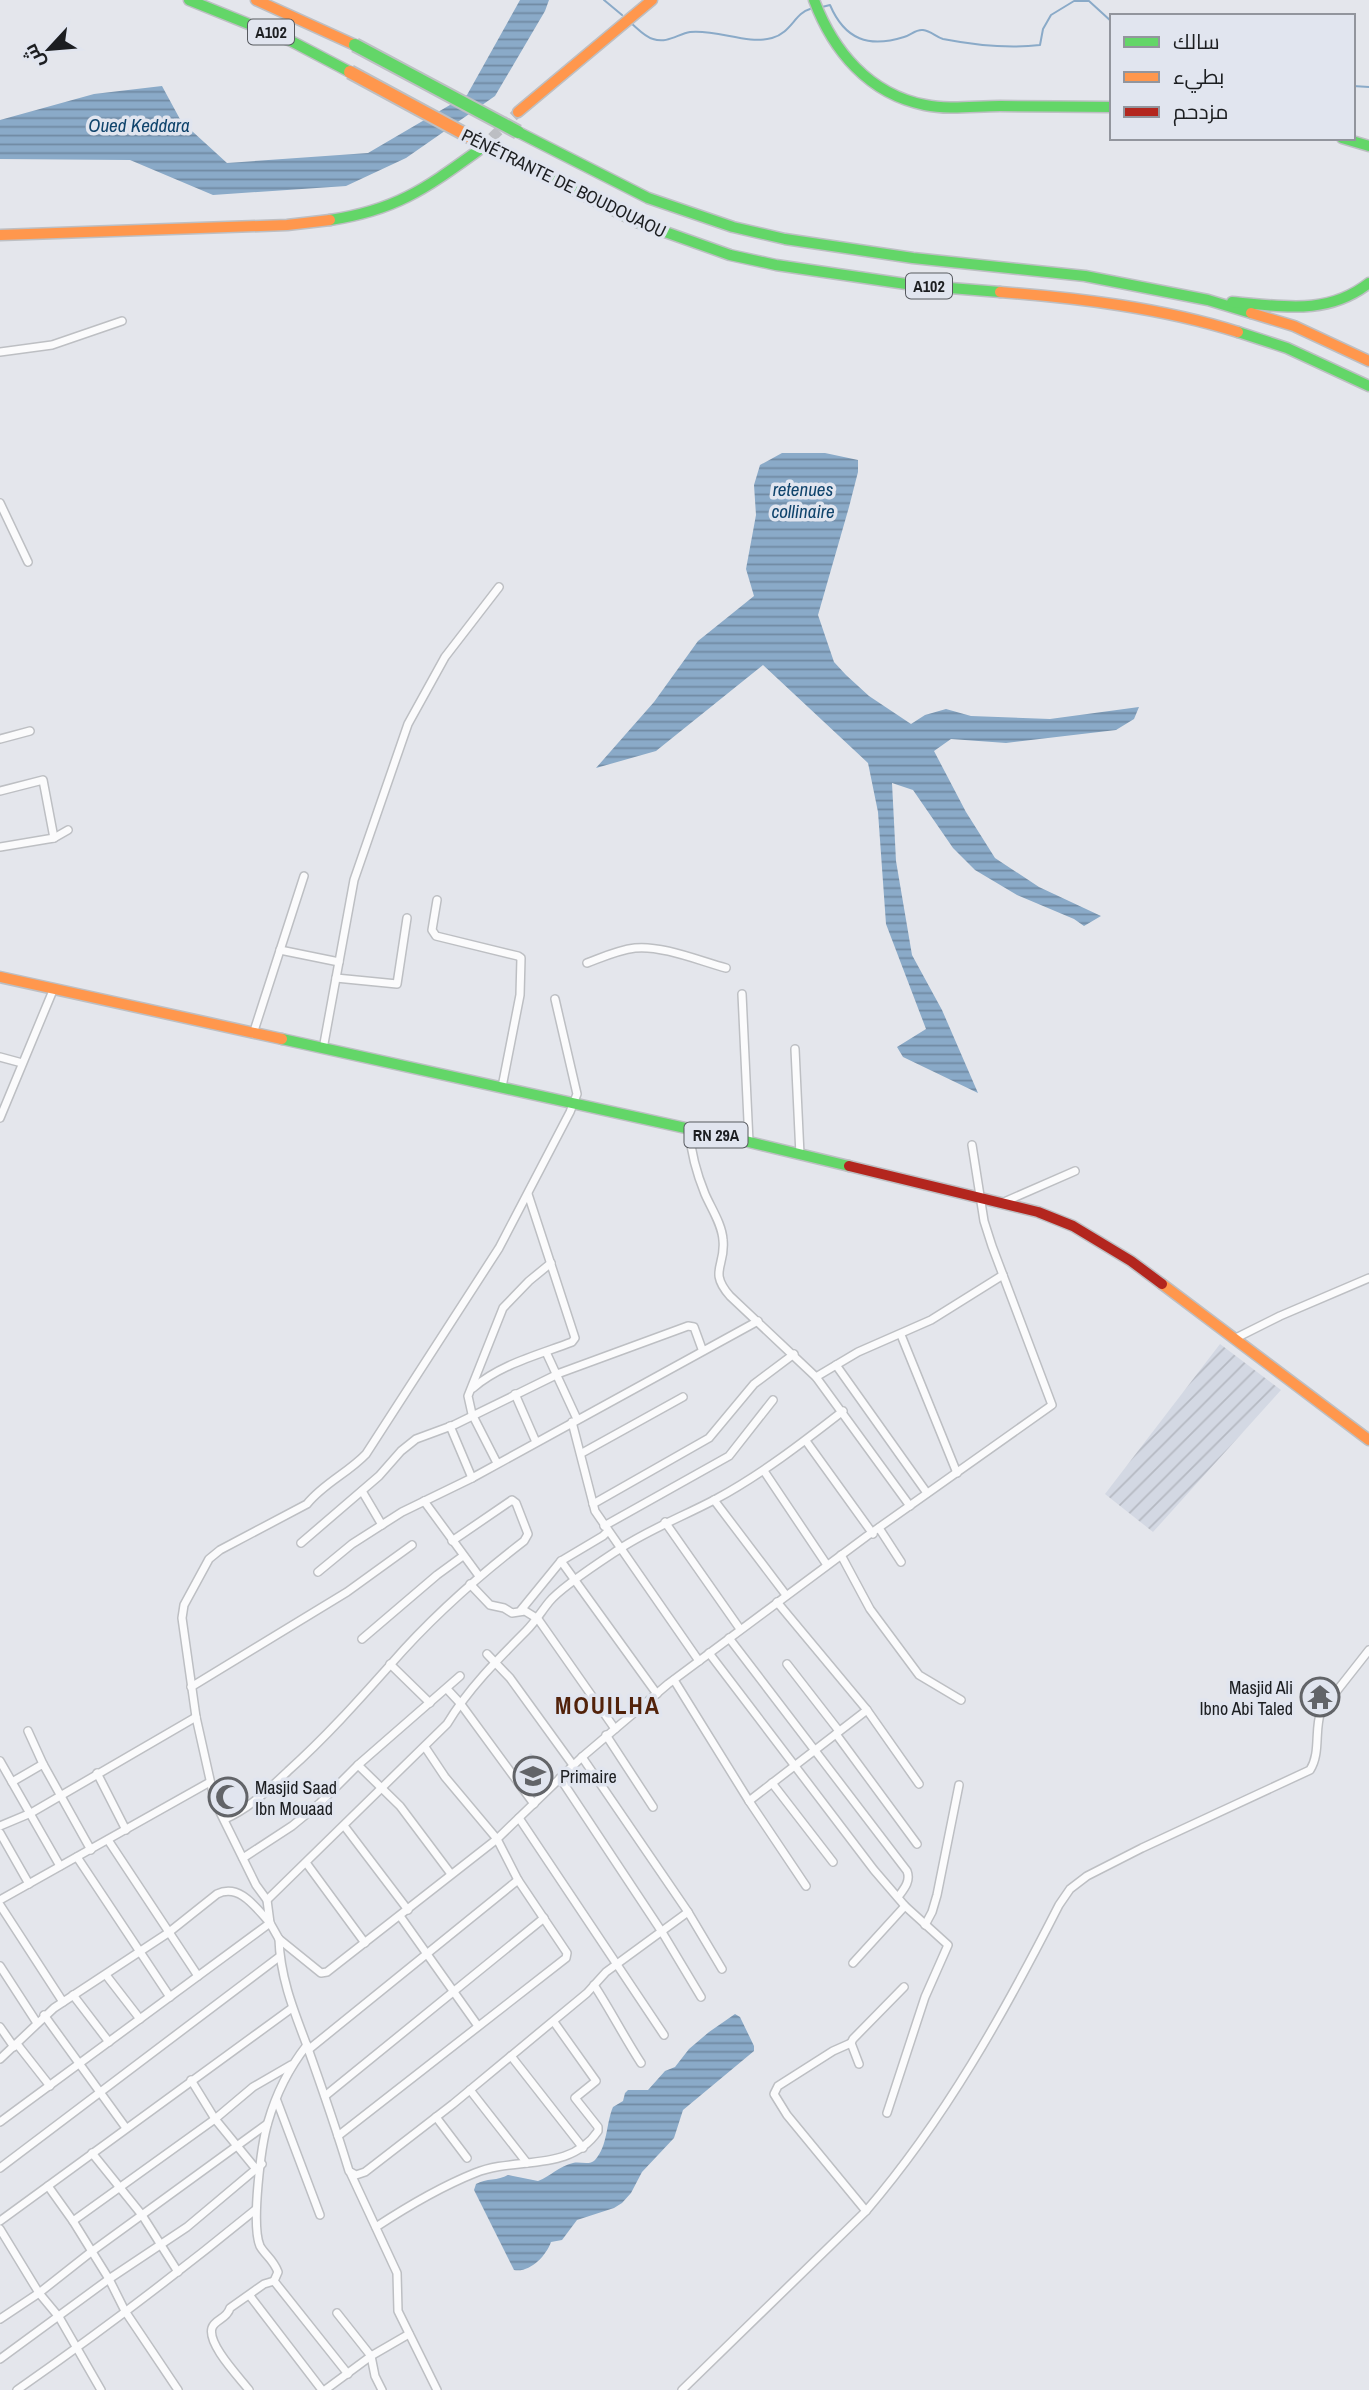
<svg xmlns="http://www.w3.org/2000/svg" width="1369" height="2390" font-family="'Archivo Narrow',Cairo,sans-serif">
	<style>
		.built { fill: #d3d8e3 }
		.industrial { fill: url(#industrial-furrows) }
		.water { fill: url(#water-rules) }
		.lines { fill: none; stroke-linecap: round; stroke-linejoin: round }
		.stream { stroke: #8aaac8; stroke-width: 2 }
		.secondary-tunnel { stroke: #bcbec3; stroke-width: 10; stroke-dasharray: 10 5; stroke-linecap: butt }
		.street-casing { stroke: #bdbfc3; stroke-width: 10 }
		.fast-casing { stroke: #bdbfc3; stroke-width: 13 }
		.slow-casing { stroke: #bdbfc3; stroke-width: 13 }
		.jam-casing { stroke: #bdbfc3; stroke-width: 13 }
		.street { stroke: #fbfbfc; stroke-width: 7 }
		.fast { stroke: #63d668; stroke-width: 10 }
		.slow { stroke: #ff974d; stroke-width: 10 }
		.jam { stroke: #b3261e; stroke-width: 10 }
		.fast-bridge-casing { stroke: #bdbfc3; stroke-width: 16; stroke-linecap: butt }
		.slow-bridge-casing { stroke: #bdbfc3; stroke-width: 16; stroke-linecap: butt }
		.fast-bridge { stroke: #63d668; stroke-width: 12 }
		.slow-bridge { stroke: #ff974d; stroke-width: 12 }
		.labels { text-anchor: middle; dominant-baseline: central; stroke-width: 7; stroke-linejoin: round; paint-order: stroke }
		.shield { fill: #e1e5ef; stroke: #575a5f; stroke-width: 2 }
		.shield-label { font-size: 16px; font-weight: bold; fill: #1c1e21 }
		.street-label { font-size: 18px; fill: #1c1e21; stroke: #e1e5ef }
		.poi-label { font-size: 18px; fill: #1c1e21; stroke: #e1e5ef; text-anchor: start }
		.water-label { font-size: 19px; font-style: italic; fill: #10446c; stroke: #e1e5ef }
		.district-label { font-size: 24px; font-weight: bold; letter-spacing: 2px; fill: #52220a; stroke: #e1e5ef }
	</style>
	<defs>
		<pattern id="industrial-furrows" width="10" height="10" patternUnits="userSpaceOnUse" patternTransform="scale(1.75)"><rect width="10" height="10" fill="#d3d8e3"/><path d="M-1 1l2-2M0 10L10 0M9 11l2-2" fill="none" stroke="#b5b9c2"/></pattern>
		<pattern id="water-rules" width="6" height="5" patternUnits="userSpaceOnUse" patternTransform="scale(1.75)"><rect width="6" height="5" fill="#8aaac8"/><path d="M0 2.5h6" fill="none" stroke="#708aa2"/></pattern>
	</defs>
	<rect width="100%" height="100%" fill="#e4e6ec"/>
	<polygon class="built" points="531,1753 551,1783 535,1798 514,1769"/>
	<polygon class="industrial" points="1220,1344 1281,1390 1153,1532 1105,1494"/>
	<g class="water">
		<polygon points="520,0 549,0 545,11 495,96 406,158 346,186 213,195 130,160 0,159 0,120 94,94 162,86 181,121 227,163 368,153 467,95"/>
		<polygon points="782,453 825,453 858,460 858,472 849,507 818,615 834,662 846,675 869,696 911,724 925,715 946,709 971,716 1050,719 1139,707 1134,719 1116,730 1006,743 951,739 934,751 966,812 995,858 1039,887 1101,916 1084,926 1074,919 1017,895 975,870 953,848 913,790 892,783 896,861 912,955 942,1010 978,1093 903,1057 897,1047 926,1029 886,924 878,812 868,763 763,665 656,751 596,768 654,702 698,641 754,596 746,569 756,515 754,485 760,465"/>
		<path d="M 735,2014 L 740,2017 L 754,2046 L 754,2051 L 683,2110 L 674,2138 L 642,2172 L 631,2193 L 622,2203 L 614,2208 L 577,2220 L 562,2240 L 551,2242 C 546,2256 530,2273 514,2270 L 474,2190 L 476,2184 C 486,2178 498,2181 508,2175 L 538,2181 C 551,2176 559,2166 573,2163 C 580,2161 589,2166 595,2160 C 608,2146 606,2123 613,2107 L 623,2101 L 625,2093 L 628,2090 L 648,2090 L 665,2071 L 675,2067 L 689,2049 L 709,2032 Z"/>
	</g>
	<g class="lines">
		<g class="stream">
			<polyline points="604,0 622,15"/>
			<path d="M 822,7 L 830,5 C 845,40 869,48 904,37 C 911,35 916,29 923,30 C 931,31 936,37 943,39 C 974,45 1008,49 1040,45 L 1043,29 L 1051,15 L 1074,1 L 1089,1 L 1112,22"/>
			<path d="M 631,23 C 638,29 645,37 653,39 C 667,44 678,34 690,32 C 717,29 747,45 772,38 C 791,33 795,13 810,9"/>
			<polyline points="1353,86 1369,87"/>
		</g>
		<polyline class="secondary-tunnel" points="481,148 518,112"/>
		<defs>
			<g id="street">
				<polyline points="0,352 52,345 122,321"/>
				<polyline points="0,503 28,562"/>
				<polyline points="0,739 30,731"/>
				<polyline points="0,791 43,780 54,838"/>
				<polyline points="0,847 54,838 68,830"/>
				<polyline points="437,900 432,930 436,936 518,956 521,958 520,995 502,1087"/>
				<polyline points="280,950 339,962"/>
				<path d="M 587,963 C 603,957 618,950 635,948 C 661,945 700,961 726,968"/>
				<polyline points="336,978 397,984 407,918"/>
				<polyline points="742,994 749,1142"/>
				<path d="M 555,999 L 577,1094 L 570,1112 L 499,1248 L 366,1454 C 348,1473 324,1483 307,1504 L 220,1550 L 209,1559 L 184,1605 L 182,1618 L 196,1717 L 215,1802 L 256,1885 L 267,1900 L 270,1923 L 279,1939 L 321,1973 L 327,1972 L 497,1839 L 582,1757 L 668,1684 L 867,1536 L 1052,1405 L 992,1246 L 984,1221 L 972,1145"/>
				<polyline points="253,1034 304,876"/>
				<polyline points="323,1049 354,880 408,724 445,657 499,587"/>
				<polyline points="795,1049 800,1155"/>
				<polyline points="0,1057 22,1063"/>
				<polyline points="0,1118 54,988"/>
				<path d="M 689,1130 C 691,1153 696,1172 705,1194 C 711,1208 722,1224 723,1240 C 726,1266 708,1271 730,1296 L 816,1377 L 910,1506"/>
				<polyline points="1004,1202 1075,1171"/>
				<polyline points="901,1335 957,1473"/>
				<polyline points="1234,1339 1280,1316 1369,1278"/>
				<polyline points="546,1352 577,1419"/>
				<polyline points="836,1365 927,1493"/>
				<polyline points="816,1377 858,1352 931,1320 1003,1275"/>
				<path d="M 473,1388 C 501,1364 538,1355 572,1342 L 575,1338 L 528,1194"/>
				<polyline points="515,1394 536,1442"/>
				<polyline points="572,1422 595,1511 699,1661"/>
				<polyline points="450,1426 472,1478"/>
				<polyline points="806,1441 873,1534"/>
				<polyline points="582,1453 683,1397"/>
				<polyline points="497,1463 472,1414 468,1396 503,1308 529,1281 551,1263"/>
				<polyline points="764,1471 827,1565"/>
				<polyline points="362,1491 382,1525"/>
				<polyline points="714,1500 786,1595"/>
				<polyline points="424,1501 479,1576"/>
				<polyline points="593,1504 709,1438 754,1384 794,1354"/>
				<polyline points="665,1522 740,1629"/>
				<polyline points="604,1526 729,1456 773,1400"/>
				<polyline points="879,1528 901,1562"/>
				<polyline points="608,1531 603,1536 561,1561 657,1694"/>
				<polyline points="301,1543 379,1476 401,1451 416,1439 454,1425 560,1373 688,1326 694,1327 702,1349"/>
				<polyline points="841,1555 870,1609 919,1675 961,1700"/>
				<polyline points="318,1572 352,1544 402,1512 472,1478 758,1321"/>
				<polyline points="470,1584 490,1605 504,1608 512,1613 525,1611 538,1619 615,1729"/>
				<polyline points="777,1602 867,1710 919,1784"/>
				<polyline points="521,1610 561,1561"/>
				<path d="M 729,1638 L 907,1871 C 911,1881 904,1889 898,1897"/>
				<polyline points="362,1639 437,1575 463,1556"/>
				<polyline points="709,1653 874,1870 905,1906 948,1945 925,1997 887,2113"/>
				<polyline points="487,1654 510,1678 573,1765"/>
				<polyline points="390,1664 430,1703"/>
				<polyline points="787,1664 839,1731"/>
				<polyline points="674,1680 749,1801 806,1886"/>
				<polyline points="191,1687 347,1592 412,1545"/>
				<polyline points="447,1689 460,1703 534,1804"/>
				<polyline points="28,1731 43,1764"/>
				<polyline points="836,1734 917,1844"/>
				<polyline points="606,1735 653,1807"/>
				<polyline points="582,1757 688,1912 722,1969"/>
				<polyline points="0,1761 60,1866"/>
				<polyline points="358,1765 400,1806 451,1874"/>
				<polyline points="97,1773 126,1830"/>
				<polyline points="560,1778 662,1932 701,1997"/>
				<polyline points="12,1782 43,1764 91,1850"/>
				<polyline points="772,1783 833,1862"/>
				<polyline points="749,1801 867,1710"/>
				<polyline points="519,1818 664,2035"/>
				<path d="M 225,1819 C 250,1808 268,1790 288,1771 C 325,1738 358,1701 391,1664 C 431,1618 476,1578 524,1541 L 528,1534 L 516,1503 L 512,1500 L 452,1541"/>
				<polyline points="0,1826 31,1813 196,1717"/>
				<polyline points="345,1827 408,1910"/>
				<polyline points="0,1833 29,1884"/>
				<polyline points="108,1840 198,1976"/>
				<polyline points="77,1857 170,1997"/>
				<polyline points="243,1858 292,1826 320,1803 358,1765 460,1676"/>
				<polyline points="307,1864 365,1943"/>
				<polyline points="0,1900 210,1782"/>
				<path d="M 267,1900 L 447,1724 C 468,1689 497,1660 526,1631 C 535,1622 541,1612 549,1602 C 562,1586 603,1560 621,1548 C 652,1528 684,1516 716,1499 C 762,1474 802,1443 843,1411"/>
				<polyline points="0,1905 63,2002"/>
				<polyline points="400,1916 478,2026"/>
				<polyline points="925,1925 932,1912 937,1895 959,1785"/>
				<path d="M 279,1939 C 280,1976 293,2009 306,2043 C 321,2085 336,2128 349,2171 L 356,2175 L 365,2172 L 453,2104 L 587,1993 L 606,1972 L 688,1912"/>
				<polyline points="853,1963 905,1906"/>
				<polyline points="0,1966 37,2023"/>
				<polyline points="106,1975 140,2019"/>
				<path d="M 594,1985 C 611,2011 624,2037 641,2063"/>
				<polyline points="73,1995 109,2042"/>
				<polyline points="44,2015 126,2128"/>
				<polyline points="0,2027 14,2047"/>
				<polyline points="851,2043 833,2051 778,2086 774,2094 787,2115 866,2211"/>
				<polyline points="17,2044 50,2086"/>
				<polyline points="308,2050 518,1880"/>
				<polyline points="511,2056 583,2148"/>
				<path d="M 0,2059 L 54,2008 L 168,1933 L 217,1894 C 240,1883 256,1908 270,1923 L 0,2122"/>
				<polyline points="859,2064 851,2043 853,2039 904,1987"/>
				<polyline points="191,2080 215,2119 256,2169"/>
				<polyline points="470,2090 527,2163"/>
				<polyline points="325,2096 544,1918"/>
				<polyline points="277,2101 320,2215"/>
				<polyline points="436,2117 467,2158"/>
				<polyline points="338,2136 566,1958 567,1953 518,1880 497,1839 445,1777 425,1747"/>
				<polyline points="92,2153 142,2215 178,2272"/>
				<polyline points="0,2168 279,1957"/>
				<polyline points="350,2172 397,2273 398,2311 437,2390"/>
				<polyline points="48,2186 73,2221 215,2119 253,2087 291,2065"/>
				<polyline points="0,2221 292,2008"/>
				<polyline points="73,2221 109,2279 125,2311 178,2390"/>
				<path d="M 376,2227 C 408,2206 440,2187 475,2173 C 517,2156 569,2173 598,2131 L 598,2127 L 575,2098 L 596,2081 L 554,2022"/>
				<polyline points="0,2229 39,2293 59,2317 101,2390"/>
				<path d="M 274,2281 L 278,2272 C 273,2259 265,2255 260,2246 C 251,2225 261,2145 268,2122 C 276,2094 289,2068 307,2045"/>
				<polyline points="274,2281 348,2374"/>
				<polyline points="250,2296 322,2390"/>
				<polyline points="337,2313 371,2356 375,2376 382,2390"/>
				<polyline points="0,2319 39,2293 91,2252 267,2124"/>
				<polyline points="0,2359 109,2279 187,2227 262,2164"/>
				<path d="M 17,2390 C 99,2333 178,2273 255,2210"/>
				<path d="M 249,2390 C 239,2377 207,2344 212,2328 C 215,2319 227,2319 230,2308 L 264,2284 L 274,2281"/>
				<polyline points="325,2390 371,2356 409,2334"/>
				<path d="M 682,2390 L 866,2211 C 945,2119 1004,2013 1059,1905 L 1070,1889 L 1087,1876 L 1142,1848 L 1310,1770 C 1321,1753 1314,1730 1321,1711 L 1369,1650"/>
			</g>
			<g id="fast">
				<polyline points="189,0 291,41 350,72"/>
				<path d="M 814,0 C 833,51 869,94 925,105 C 949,110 975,106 1000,106 C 1037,106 1075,107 1112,107"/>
				<polyline points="518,132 648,198 733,227 785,239 913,258 1085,276 1208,300 1251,313"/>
				<polyline points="1342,138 1369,146"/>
				<polyline points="498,152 637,222 730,255 776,265 913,285 1000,292"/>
				<path d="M 330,220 C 397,210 426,188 479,150"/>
				<path d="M 1232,302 C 1281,306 1327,316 1369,283"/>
				<polyline points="1238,332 1287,348 1369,386"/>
				<polyline points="282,1039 749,1142 849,1166"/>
			</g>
			<g id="slow">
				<polyline points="256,0 355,45"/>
				<polyline points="518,112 652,0"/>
				<polyline points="0,235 287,225 330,220"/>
				<path d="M 1000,292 C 1079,298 1162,308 1238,332"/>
				<polyline points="1251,313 1294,326 1369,361"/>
				<polyline points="0,977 282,1039"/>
				<polyline points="1162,1284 1369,1440"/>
			</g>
			<polyline id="jam" points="849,1166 1038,1212 1073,1226 1131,1261 1162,1284"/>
		</defs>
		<use href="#street" class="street-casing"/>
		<use href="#fast" class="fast-casing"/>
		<use href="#slow" class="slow-casing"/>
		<use href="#jam" class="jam-casing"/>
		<use href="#street" class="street"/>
		<use href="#fast" class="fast"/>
		<use href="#slow" class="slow"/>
		<use href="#jam" class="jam"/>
		<defs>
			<polyline id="fast-bridge" points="355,45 518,132"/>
			<polyline id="slow-bridge" points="350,72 498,152"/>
		</defs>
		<use href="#fast-bridge" class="fast-bridge-casing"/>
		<use href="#slow-bridge" class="slow-bridge-casing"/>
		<use href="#fast-bridge" class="fast-bridge"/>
		<use href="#slow-bridge" class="slow-bridge"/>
	</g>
	<defs>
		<symbol id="temple-ring" viewBox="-11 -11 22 22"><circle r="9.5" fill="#e1e5ef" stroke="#626468" stroke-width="1.5"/><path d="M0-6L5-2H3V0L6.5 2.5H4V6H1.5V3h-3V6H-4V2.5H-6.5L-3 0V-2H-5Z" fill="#626468"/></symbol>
		<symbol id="school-ring" viewBox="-11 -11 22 22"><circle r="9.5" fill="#e1e5ef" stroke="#626468" stroke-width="1.5"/><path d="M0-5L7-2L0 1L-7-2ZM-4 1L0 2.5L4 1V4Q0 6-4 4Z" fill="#626468"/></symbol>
		<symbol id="mosque-ring" viewBox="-11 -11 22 22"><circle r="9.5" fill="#e1e5ef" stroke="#626468" stroke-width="1.5"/><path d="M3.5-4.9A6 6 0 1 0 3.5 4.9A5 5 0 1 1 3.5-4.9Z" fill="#626468"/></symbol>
	</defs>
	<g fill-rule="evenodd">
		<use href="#temple-ring" x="1298" y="1675" width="44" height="44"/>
		<use href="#school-ring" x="511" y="1754" width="44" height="44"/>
		<use href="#mosque-ring" x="206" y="1775" width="44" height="44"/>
	</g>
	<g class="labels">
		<g class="shield">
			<rect x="248" y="19.5" width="46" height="25" rx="5"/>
			<rect x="906" y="273.5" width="46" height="25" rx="5"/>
			<rect x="684.5" y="1122.5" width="63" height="25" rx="5"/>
		</g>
		<g class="shield-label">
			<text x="271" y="32">A102</text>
			<text x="929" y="286">A102</text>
			<text x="716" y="1135">RN 29A</text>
		</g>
		<g class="street-label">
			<text transform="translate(564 183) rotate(26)">PÉNÉTRANTE DE BOUDOUAOU</text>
		</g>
		<g class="poi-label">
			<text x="1293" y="1687" text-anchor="end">Masjid Ali<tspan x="1293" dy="21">Ibno Abi Taled</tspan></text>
			<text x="560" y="1776">Primaire</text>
			<text x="255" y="1787">Masjid Saad<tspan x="255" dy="21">Ibn Mouaad</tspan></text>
		</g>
		<g class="water-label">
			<text x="139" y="125">Oued Keddara</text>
			<text x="803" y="489">retenues<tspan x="803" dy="22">collinaire</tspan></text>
		</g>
		<g class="district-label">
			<text x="608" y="1705">MOUILHA</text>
		</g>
	</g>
	<rect x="1110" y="14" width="245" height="126" fill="#e1e5ef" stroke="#92959d" stroke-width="2"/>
	<rect x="1124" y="37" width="35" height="10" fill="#63d668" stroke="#92959d" stroke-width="2"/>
	<text x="1173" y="49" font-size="21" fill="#1c1e21">سالك</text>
	<rect x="1124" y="72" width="35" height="10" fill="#ff974d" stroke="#92959d" stroke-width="2"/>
	<text x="1173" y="84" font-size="21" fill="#1c1e21">بطيء</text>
	<rect x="1124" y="107" width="35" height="10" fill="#b3261e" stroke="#92959d" stroke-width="2"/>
	<text x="1173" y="119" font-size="21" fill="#1c1e21">مزدحم</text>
	<g transform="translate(49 49) rotate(244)" stroke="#e1e5ef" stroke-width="5" paint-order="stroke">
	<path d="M0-5L12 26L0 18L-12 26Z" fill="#1c1e21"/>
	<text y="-10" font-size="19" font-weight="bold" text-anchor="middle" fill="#1c1e21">ش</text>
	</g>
</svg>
